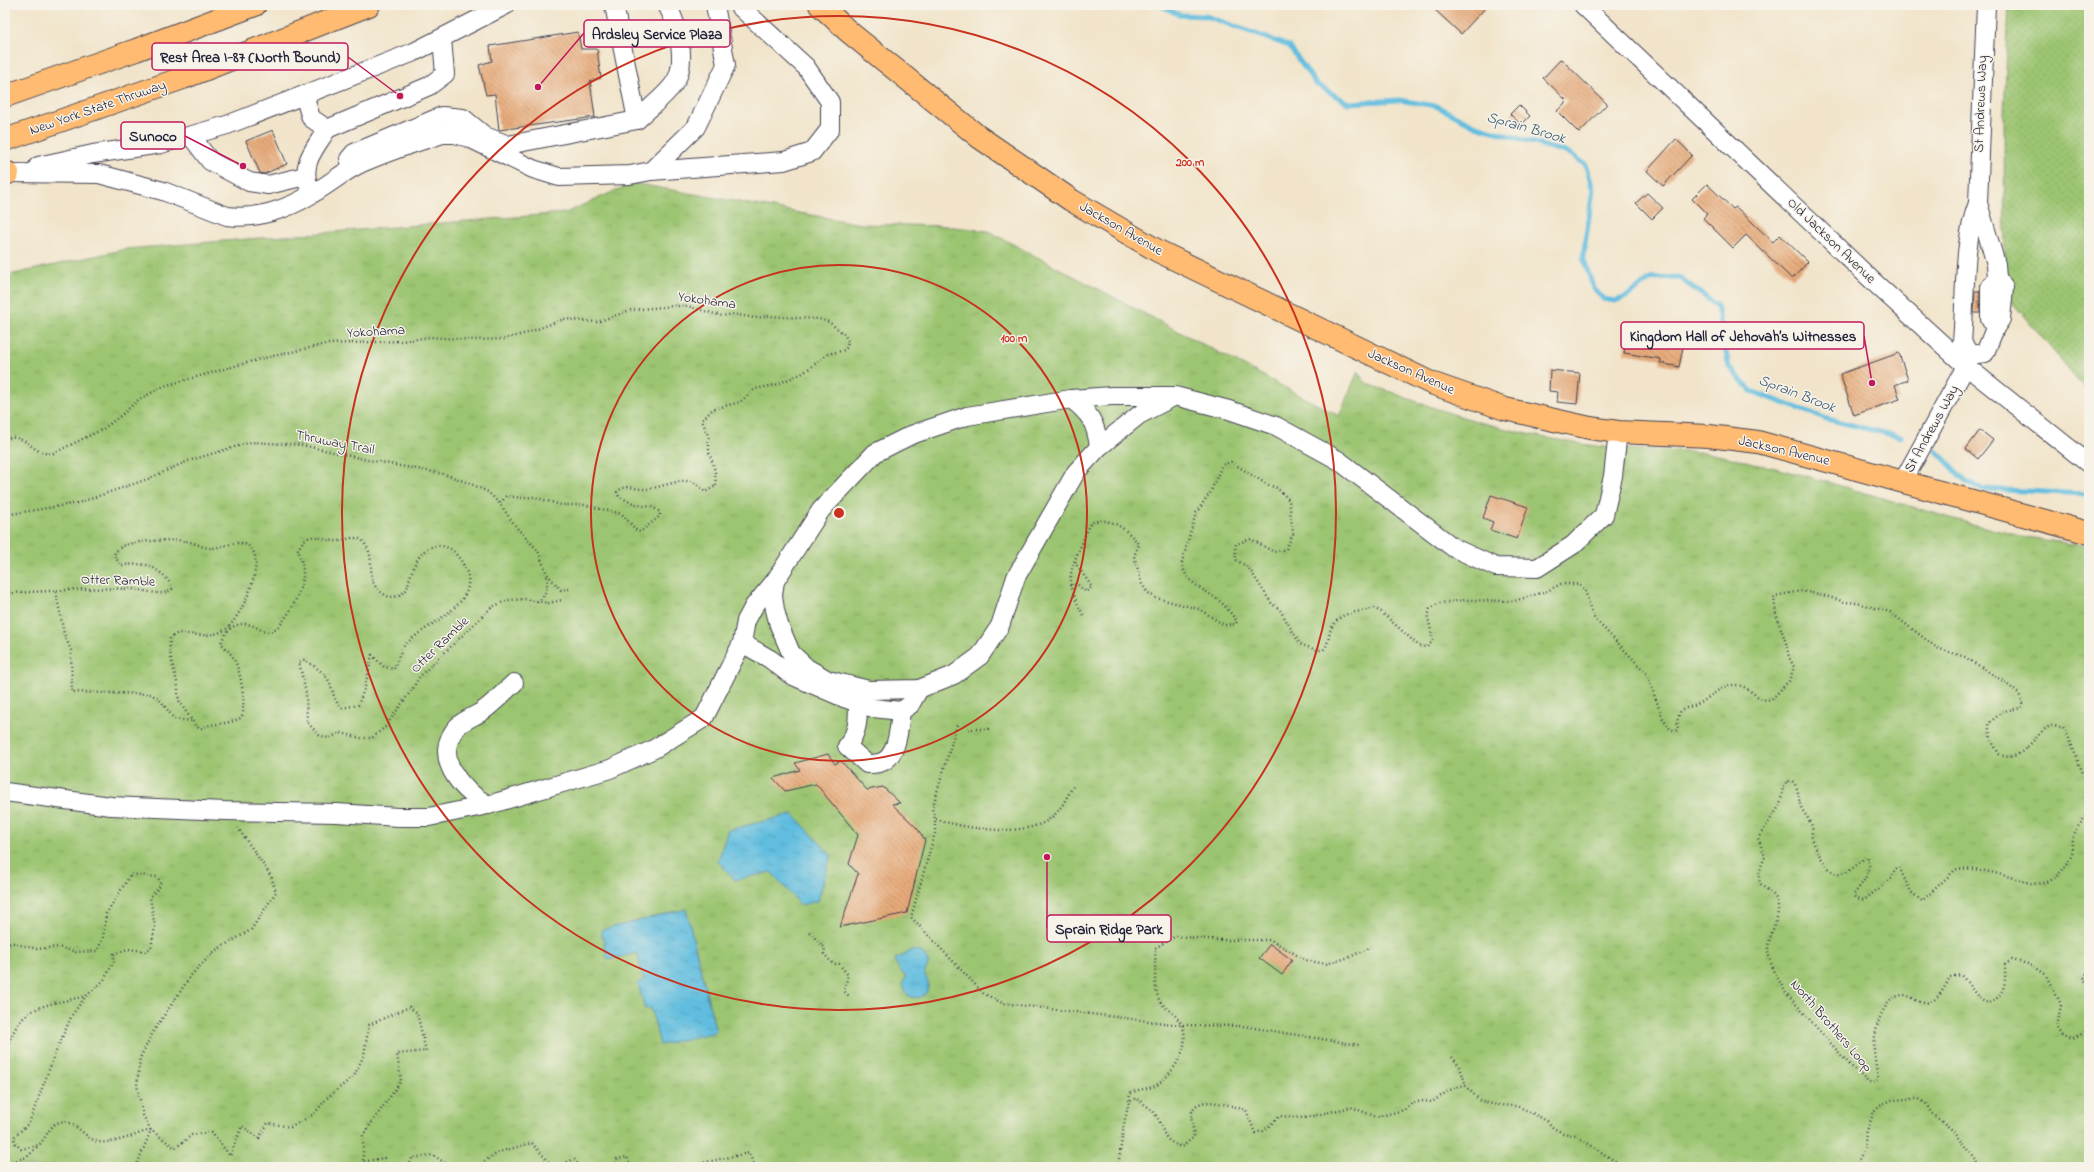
<svg xmlns="http://www.w3.org/2000/svg" width="2094" height="1172" font-family="'Indie Flower',sans-serif">
	<style>
		.grass { fill: url(#grass-dots); stroke: #5f7456 }
		.park { fill: url(#park-tufts); stroke: #5f7456 }
		.water { fill: url(#water-ripples); stroke: #42708d }
		.lines { fill: none; stroke-linecap: round; stroke-linejoin: round }
		.stream { stroke: #61bddf; stroke-width: 5 }
		.building { fill: url(#building-back-hatch) }
		.minor-casing { stroke: #413f50; stroke-width: 20 }
		.major-casing { stroke: #413f50; stroke-width: 24 }
		.highway-casing { stroke: #413f50; stroke-width: 24 }
		.path { stroke: #413f50; stroke-width: 2.5; stroke-dasharray: 1 3; stroke-linecap: butt }
		.minor { stroke: #fff; stroke-width: 18 }
		.major { stroke: #ffbb71; stroke-width: 22 }
		.highway { stroke: #ffbb71; stroke-width: 22 }
		.ring { fill: none; stroke: #c8321e; stroke-width: 2 }
		.labels { text-anchor: middle; dominant-baseline: central; stroke-width: 3; stroke-linejoin: round; paint-order: stroke }
		.street-label { font-size: 14px; fill: #22223b; stroke: #f7f3e8 }
		.water-label { font-size: 15px; font-style: italic; fill: #385874; stroke: #f7f3e8 }
		.centre { fill: #c8321e; stroke: #f7f3e8; stroke-width: 2 }
		.ring-label { font-size: 12px; text-anchor: middle; font-weight: bold; fill: #c8321e; stroke: #f7f3e8; stroke-width: 3; stroke-linejoin: round; paint-order: stroke }
		.leader { fill: none; stroke: #c2185b; stroke-width: 1.5 }
		.callout-dot { fill: #c2185b; stroke: #f7f3e8; stroke-width: 1.5 }
		.callout { fill: #f7f3e8; stroke: #c2185b; stroke-width: 1.5 }
		.callout-label { font-size: 15px; text-anchor: middle; font-weight: bold; fill: #22223b }
	</style>
	<defs>
		<pattern id="grass-dots" width="8" height="8" patternUnits="userSpaceOnUse"><rect width="8" height="8" fill="#9cc571"/><path d="M2 2h.1M6 6h.1" fill="none" stroke="#86a963" stroke-width="1.8" stroke-linecap="round"/></pattern>
		<pattern id="park-tufts" width="24" height="20" patternUnits="userSpaceOnUse"><rect width="24" height="20" fill="#9cc571"/><path d="M3 7l-1-3M5 7V3M7 7l1-3M15 17l-1-3M17 17v-4M19 17l1-3" fill="none" stroke="#86a963"/></pattern>
		<pattern id="water-ripples" width="26" height="14" patternUnits="userSpaceOnUse"><rect width="26" height="14" fill="#61bddf"/><path d="M2 4q2-2 4 0t4 0M15 11q2-2 4 0t4 0" fill="none" stroke="#5099b6"/></pattern>
		<pattern id="building-back-hatch" width="6" height="6" patternUnits="userSpaceOnUse"><rect width="6" height="6" fill="#e7ab7a"/><path d="M-1 5l2 2M0 0l6 6M5-1l2 2" fill="none" stroke="#bb8b65"/></pattern>
	</defs>
	<rect width="100%" height="100%" fill="#f7f3e8"/>
	<filter id="ink" filterUnits="userSpaceOnUse"><feTurbulence type="fractalNoise" baseFrequency=".025" numOctaves="2"/><feDisplacementMap in="SourceGraphic" scale="8" xChannelSelector="R" yChannelSelector="G"/><feConvolveMatrix kernelMatrix="1 2 1 2 8 2 1 2 1" color-interpolation-filters="sRGB"/></filter>
	<filter id="wash" filterUnits="userSpaceOnUse"><feTurbulence type="fractalNoise" baseFrequency=".012" numOctaves="4" result="noise"/><feDisplacementMap in="SourceGraphic" scale="16" xChannelSelector="R" yChannelSelector="G"/><feGaussianBlur stdDeviation="0.9" result="paint"/><feColorMatrix in="noise" values="0 0 0 0 0 0 0 0 0 0 0 0 0 0 0 0 0 1.4 0 .05"/><feComposite in="paint" operator="in"/></filter>
	<g filter="url(#wash)">
		<rect width="100%" height="100%" fill="#f1e4ca"/>
		<polygon class="grass" points="2009,5 2089,5 2089,393 2005,294 2004,113"/>
		<path class="park" d="M 633,183 L 861,224 L 945,226 L 988,231 L 1339,416 L 1358,371 C 1360,374 1362,379 1364,381 C 1372,387 1387,390 1396,394 C 1465,421 1540,440 1613,448 C 1646,452 1680,448 1712,454 C 1808,472 1901,506 1995,530 C 2026,538 2057,542 2089,546 L 2089,1167 L 5,1167 L 5,276 L 126,249 L 565,213 Z"/>
		<g class="water">
			<polygon points="793,814 831,855 818,901 801,905 771,872 735,880 718,861 728,830"/>
			<polygon points="686,909 716,1032 660,1045 651,1008 645,1009 638,983 644,981 637,953 608,960 601,930"/>
			<path d="M 912,950 L 923,953 L 929,963 L 924,974 C 937,990 918,1007 905,992 L 903,983 L 906,977 L 899,969 L 895,961 L 896,958 L 903,956 Z"/>
		</g>
		<g class="lines">
			<g class="stream">
				<polyline points="1160,5 1180,15 1206,16 1289,46 1316,84 1348,103 1399,100 1436,106 1476,126 1569,153 1586,165 1593,190 1583,257 1593,287 1603,299 1615,301 1626,297 1652,278 1679,277 1717,306 1729,367 1751,391 1827,419 1901,437"/>
				<polyline points="1936,450 1966,482 1984,489 2086,494"/>
			</g>
		</g>
		<g id="blocks">
			<g class="building">
				<polygon points="1430,5 1488,5 1461,34"/>
				<polygon points="578,32 581,49 597,49 601,78 590,81 595,117 499,130 495,94 486,95 479,65 492,61 490,46"/>
				<polygon points="1561,59 1607,104 1579,133 1557,111 1567,101 1543,78"/>
				<polygon points="1519,105 1530,116 1521,125 1510,114"/>
				<polygon points="273,130 287,164 264,174 260,173 246,141"/>
				<polygon points="1676,139 1692,155 1663,186 1647,171"/>
				<polygon points="1707,184 1733,209 1736,207 1773,242 1780,235 1808,262 1792,279 1746,235 1733,248 1703,218 1707,214 1692,199"/>
				<polygon points="1647,193 1663,208 1652,219 1636,203"/>
				<polygon points="1975,291 1980,291 1980,313 1974,313"/>
				<polygon points="1629,323 1657,327 1654,342 1683,347 1679,367 1660,363 1661,359 1624,353"/>
				<polygon points="1899,353 1908,380 1895,385 1900,399 1854,415 1840,374"/>
				<polygon points="1550,370 1580,373 1577,404 1557,402 1558,392 1549,391"/>
				<polygon points="1980,430 1993,440 1978,459 1966,449"/>
				<polygon points="1491,495 1528,507 1517,539 1490,530 1493,522 1483,518"/>
				<polygon points="828,754 835,764 841,761 867,790 883,787 900,803 892,804 917,828 925,840 907,913 840,927 858,874 849,864 858,835 816,784 785,791 773,778 800,770 795,763"/>
				<polygon points="1270,944 1292,960 1282,975 1259,958"/>
			</g>
		</g>
	</g>
	<g filter="url(#ink)">
		<use href="#blocks" fill-opacity="0" stroke="#413f50" stroke-width="1"/>
		<g class="lines">
			<defs>
				<g id="minor">
					<path d="M 614,5 L 637,120 C 649,108 663,98 673,85 C 689,65 678,25 667,5"/>
					<polyline points="1583,5 1877,285 1966,366 2089,464"/>
					<polyline points="304,95 311,118 327,129 429,86 445,74 442,39"/>
					<polyline points="191,136 210,161 249,182 268,185 305,176"/>
					<polyline points="349,159 354,153 442,116 463,118 485,136 508,145 637,120"/>
					<polyline points="38,166 93,154 161,144 227,125 414,52 506,5"/>
					<polyline points="651,171 696,127 726,65 715,5"/>
					<path d="M 8,173 L 99,174 L 163,191 L 227,216 C 256,220 288,209 312,194 C 330,184 345,170 364,162 C 390,151 417,142 443,134 L 455,134 L 469,138 L 533,169 L 559,177 L 630,175 L 651,171 L 784,161 L 812,152 L 830,129 L 830,102 L 806,67 L 738,5"/>
					<path d="M 309,187 C 300,163 315,149 327,129"/>
					<polyline points="1995,328 1990,319 1990,287 1997,278"/>
					<path d="M 1970,355 L 1962,342 C 1966,298 1962,244 1978,203 L 1986,5"/>
					<polyline points="1970,355 1985,353 1995,328 2001,319 2004,288 1997,278 1996,264 1978,203"/>
					<polyline points="1175,396 1139,415 1099,447 1076,472 1016,577 1000,626 980,656 954,675 919,689 869,690 828,680 807,668 791,653 779,625 775,610 773,595 775,581 821,510 875,453 911,435 967,416 1071,399 1112,396 1175,396 1229,410 1276,426 1338,460 1454,548 1496,567 1537,568 1573,545 1604,515 1613,476 1618,432"/>
					<path d="M 1071,399 C 1090,413 1096,423 1099,447"/>
					<polyline points="1903,481 1966,366 1970,355"/>
					<polyline points="742,643 770,659 791,675 844,698 873,708 901,711 910,705 919,689"/>
					<path d="M 858,703 C 858,721 858,732 847,746 L 867,764 C 871,764 875,764 879,763 C 898,759 899,727 901,711"/>
					<polyline points="5,792 111,806 225,811 337,813 398,817 429,817 488,805 610,769 654,749 704,718 742,643 746,621 754,606 775,581"/>
					<path d="M 488,805 C 461,790 430,756 458,726 C 465,719 476,716 484,710 C 495,702 504,692 514,683"/>
				</g>
				<polyline id="major" points="820,5 849,32 979,137 1071,200 1158,251 1431,383 1505,409 1590,428 1618,432 1709,436 1758,442 2089,533"/>
				<g id="highway">
					<polyline points="5,96 136,50 255,5"/>
					<polyline points="5,140 183,78 369,5"/>
					<polyline points="5,174 8,173"/>
				</g>
			</defs>
			<use href="#minor" class="minor-casing"/>
			<use href="#major" class="major-casing"/>
			<use href="#highway" class="highway-casing"/>
			<g class="path">
				<path d="M 5,439 C 28,432 32,457 54,453 L 103,429 L 124,413 L 138,400 L 164,386 L 260,359 L 327,344 L 402,341 L 430,337 L 474,340 L 504,339 L 527,333 L 564,319 L 597,322 L 631,310 L 673,306 L 687,306 L 722,316 L 734,314 L 755,318 L 767,316 L 819,319 L 829,322 L 844,334 L 848,341 L 847,347 L 845,350 L 828,354 L 803,373 L 775,385 L 755,389 L 740,402 L 713,409 L 702,420 L 709,438 L 709,452 L 715,471 L 716,486 L 705,492 C 700,487 695,481 687,481 C 678,480 658,488 647,489 C 636,490 626,483 617,492 L 619,497 L 638,505 L 652,507 L 660,512 L 660,516 L 640,532 L 637,531 L 622,514 L 585,505 L 561,505 L 534,497 L 522,498 L 506,496 L 500,504"/>
				<polyline points="5,515 78,503 148,479 188,461 251,442 302,445 368,460 444,474 469,483 488,492 500,504 517,528 538,551 547,574 561,590 569,589"/>
				<polyline points="1070,585 1078,585 1086,592 1092,587 1076,564 1076,560"/>
				<polyline points="56,592 64,634 71,650 72,692 151,694 161,701 174,719 192,721"/>
				<path d="M 5,593 C 47,592 89,587 131,589 C 142,589 163,598 172,589 C 171,580 158,570 150,566 C 142,563 129,565 121,565 L 114,556 L 115,552 C 119,549 123,545 128,544 C 139,541 174,539 186,541 C 194,542 201,547 209,548 C 222,549 239,537 250,547 C 267,562 241,618 226,629 C 211,639 194,634 178,633 L 170,638 C 168,656 175,671 178,687 C 178,691 178,696 179,700 C 180,704 196,727 200,729 C 213,721 226,727 242,717 C 246,704 241,673 235,661 C 232,654 226,649 221,643 C 226,629 236,621 251,625 C 258,627 264,634 271,631 C 285,627 302,590 303,577 C 304,568 300,557 298,549 C 301,545 303,540 308,538 C 316,534 326,541 335,541 C 342,542 349,537 356,538 C 360,538 363,541 365,544 C 377,559 364,580 381,592 C 384,594 387,597 391,597 C 397,597 404,593 407,589 C 411,571 419,543 442,546 C 447,547 452,549 455,553 C 497,601 429,619 404,646 C 400,652 397,662 394,669 L 384,667 L 372,655 L 365,687 L 358,705 L 342,708 C 334,701 334,695 331,686 C 328,675 314,665 304,660 L 299,662 L 306,693 L 307,722 L 319,735 L 328,738 L 341,733 L 361,738 L 372,738 L 385,727 L 413,688 L 420,676 L 492,607 L 508,600 L 524,599 L 549,603 L 562,600"/>
				<path d="M 537,602 C 547,595 548,586 547,575"/>
				<path d="M 1083,615 C 1060,571 1074,569 1088,527 L 1091,523 C 1109,515 1126,529 1137,542 L 1139,545 L 1134,556 L 1142,584 L 1147,592 L 1156,598 L 1199,609 L 1224,625 L 1236,624 L 1237,621 C 1231,614 1225,605 1218,600 C 1203,588 1184,583 1182,562 L 1196,513 L 1210,493 L 1222,465 L 1231,462 L 1268,485 L 1277,488 L 1289,500 L 1293,534 L 1286,549 L 1274,552 L 1251,539 L 1236,544 L 1235,547 L 1236,560 L 1248,567 L 1272,604 L 1280,610 L 1300,644 L 1316,650 L 1323,650 C 1329,645 1328,636 1331,629 C 1341,609 1357,614 1374,608 L 1381,612 L 1419,646 L 1427,647 L 1433,641 L 1428,617 L 1430,609 L 1439,603 L 1466,600 L 1514,601 L 1547,591 L 1561,584 L 1579,584 C 1590,592 1587,608 1595,619 L 1647,674 L 1662,717 L 1670,729 L 1676,731 L 1678,729 L 1677,721 L 1681,710 C 1686,707 1693,707 1698,704 C 1711,698 1720,684 1736,685 C 1750,685 1758,704 1772,699 L 1789,681 L 1794,667 L 1789,657 L 1786,643 L 1776,614 L 1774,598 L 1775,596 L 1800,591 L 1819,594 L 1845,602 L 1857,603 L 1890,612 L 1937,648 L 1965,657 L 2003,681 L 2019,694 L 2023,703 L 2021,708 L 2003,711 L 1988,724 L 1991,740 L 1999,754 C 2022,767 2037,729 2051,726 C 2054,726 2059,727 2063,727 L 2068,736 L 2082,771 L 2084,775 L 2089,778"/>
				<polyline points="957,725 932,809 935,819 935,833 911,917 983,993 1002,1003 1181,1025 1242,1026 1359,1045"/>
				<polyline points="968,729 989,729"/>
				<path d="M 2089,785 C 2081,794 2088,801 2087,811 C 2086,819 2076,827 2073,835 C 2072,841 2074,847 2072,853 C 2066,872 2047,889 2026,882 C 2010,877 1969,864 1955,870 L 1922,901 L 1911,892 L 1899,867 L 1895,869 L 1892,878 L 1868,897 L 1864,900 L 1856,898 L 1854,894 C 1862,884 1874,870 1867,856 C 1859,863 1851,871 1842,874 C 1829,878 1815,848 1812,838 C 1811,834 1813,830 1812,826 C 1809,818 1802,812 1800,804 C 1798,796 1799,787 1792,781 L 1787,781 L 1783,787 L 1780,805 L 1758,838 L 1765,857 C 1747,896 1775,882 1778,906 C 1779,921 1769,934 1768,948 C 1768,962 1779,981 1786,993 L 1850,1065 L 1869,1083 L 1873,1083 L 1878,1079 C 1877,1069 1874,1058 1874,1048 C 1874,1032 1882,996 1903,995 C 1909,995 1914,1000 1920,1002 C 1936,1007 1944,988 1950,977 L 1960,975 C 1970,981 1981,1013 1996,999 C 2007,988 2005,979 2005,964 L 2012,960 L 2032,965 L 2045,974 L 2061,1004 L 2057,1027 L 2063,1036 L 2073,1039 L 2089,1031"/>
				<path d="M 936,819 C 965,829 1026,838 1051,818 C 1062,809 1067,796 1074,785"/>
				<polyline points="809,932 825,948 824,954 833,964 839,964 848,975 844,991 849,996"/>
				<path d="M 5,944 L 13,943 L 37,949 L 58,947 L 76,952 L 97,951 L 103,938 L 106,914 L 131,874 L 157,877 L 160,881 L 160,886 L 150,897 L 155,927 L 151,948 L 145,951 L 128,949 L 114,954 L 114,961 L 104,980 L 86,996 L 72,1015 L 54,1056 L 29,1123 L 14,1137 L 15,1143 L 21,1149 L 39,1145 C 45,1139 48,1130 54,1125 C 70,1112 85,1140 99,1142 C 117,1144 134,1134 151,1130 L 175,1148 L 192,1135 L 212,1132 L 230,1156 L 242,1126 L 259,1138 L 268,1123 L 291,1127 L 314,1114 L 327,1098 L 354,1076 L 364,1055 L 369,1025 L 409,1007 L 417,1013 L 426,1051 L 397,1054 L 401,1081 L 363,1135 L 363,1162 L 384,1158 L 385,1167"/>
				<polyline points="5,950 8,960 5,963"/>
				<polyline points="2089,971 2084,979 2089,991"/>
				<path d="M 5,1054 C 20,1003 41,1007 86,996"/>
				<polyline points="1452,1057 1460,1067 1466,1086 1480,1101 1497,1105 1516,1106 1526,1110 1547,1121 1553,1128 1563,1133 1575,1135 1624,1167"/>
				<path d="M 1129,1101 L 1130,1094 C 1140,1087 1150,1090 1158,1084 C 1176,1071 1195,1040 1178,1019 C 1172,1010 1162,1008 1158,997 C 1153,983 1156,963 1155,948 L 1176,936 L 1219,940 L 1271,940 L 1305,960 L 1326,964 L 1350,957 L 1371,947"/>
				<polyline points="5,1164 27,1157 39,1145"/>
				<polyline points="136,1167 151,1130 143,1115 137,1085 140,1058 153,1032 192,974 216,950 251,930 276,892 271,876 238,828"/>
				<polyline points="409,1167 412,1158 433,1155 451,1167"/>
				<polyline points="479,1167 480,1164 499,1152 532,1143 553,1167"/>
				<polyline points="556,1167 574,1159 580,1167"/>
				<polyline points="614,1167 617,1159 627,1157 630,1167"/>
				<polyline points="693,1167 697,1164 749,1153 755,1167"/>
				<path d="M 1118,1167 L 1124,1124 L 1129,1102 L 1136,1098 C 1142,1103 1151,1108 1155,1114 C 1167,1131 1159,1139 1182,1147 L 1194,1137 C 1194,1129 1190,1120 1192,1112 C 1197,1093 1234,1107 1246,1110 L 1255,1133 L 1263,1131 L 1280,1116 L 1304,1118 L 1351,1107 L 1377,1117 L 1404,1110 L 1412,1103 L 1423,1101 L 1432,1102 C 1442,1096 1454,1084 1466,1086"/>
				<polyline points="1856,1167 1864,1149 1866,1134 1874,1111 1880,1105 1892,1100 1909,1099 1919,1099 1926,1103 1931,1113 1955,1132 1980,1167"/>
			</g>
			<use href="#minor" class="minor"/>
			<use href="#major" class="major"/>
			<use href="#highway" class="highway"/>
		</g>
	</g>
	<g class="ring">
		<circle cx="839" cy="513" r="248"/>
		<circle cx="839" cy="513" r="497"/>
	</g>
	<g class="labels">
		<g class="street-label">
			<text transform="translate(1981 104) rotate(-88)">St Andrews Way</text>
			<text transform="translate(98 108) rotate(-19)">New York State Thruway</text>
			<text transform="translate(1121 229) rotate(30)">Jackson Avenue</text>
			<text transform="translate(1831 241) rotate(44)">Old Jackson Avenue</text>
			<text transform="translate(707 301) rotate(8)">Yokohama</text>
			<text transform="translate(376 332) rotate(-3)">Yokohama</text>
			<text transform="translate(1411 372) rotate(24)">Jackson Avenue</text>
			<text transform="translate(1932 429) rotate(-61)">St Andrews Way</text>
			<text transform="translate(335 443) rotate(11)">Thruway Trail</text>
			<text transform="translate(1784 451) rotate(13)">Jackson Avenue</text>
			<text transform="translate(118 581) rotate(2)">Otter Ramble</text>
			<text transform="translate(440 645) rotate(-44)">Otter Ramble</text>
			<text transform="translate(1831 1026) rotate(49)">North Brothers Loop</text>
		</g>
		<g class="water-label">
			<text transform="translate(1526 128) rotate(16)">Sprain Brook</text>
			<text transform="translate(1797 394) rotate(21)">Sprain Brook</text>
		</g>
	</g>
	<circle cx="839" cy="513" r="6" class="centre"/>
	<g class="ring-label">
		<text x="1190" y="166">200 m</text>
		<text x="1014" y="342">100 m</text>
	</g>
	<path class="leader" d="M538 87L584 33M400 96L348 57M243 166L185 136M1872 383L1864 336M1047 857L1047 928"/>
	<g class="callout-dot">
		<circle cx="538" cy="87" r="4"/>
		<circle cx="400" cy="96" r="4"/>
		<circle cx="243" cy="166" r="4"/>
		<circle cx="1872" cy="383" r="4"/>
		<circle cx="1047" cy="857" r="4"/>
	</g>
	<g class="callout">
		<rect x="584" y="20" width="146" height="27" rx="4"/>
		<rect x="152" y="43" width="196" height="27" rx="4"/>
		<rect x="121" y="122" width="64" height="27" rx="4"/>
		<rect x="1621" y="322" width="243" height="27" rx="4"/>
		<rect x="1047" y="915" width="124" height="27" rx="4"/>
	</g>
	<g class="callout-label">
		<text x="657" y="39">Ardsley Service Plaza</text>
		<text x="250" y="62">Rest Area I-87 (North Bound)</text>
		<text x="153" y="141">Sunoco</text>
		<text x="1743" y="341">Kingdom Hall of Jehovah’s Witnesses</text>
		<text x="1109" y="934">Sprain Ridge Park</text>
	</g>
	<rect width="2094" height="1172" fill="none" stroke="#f7f3e8" stroke-width="20"/>
</svg>
